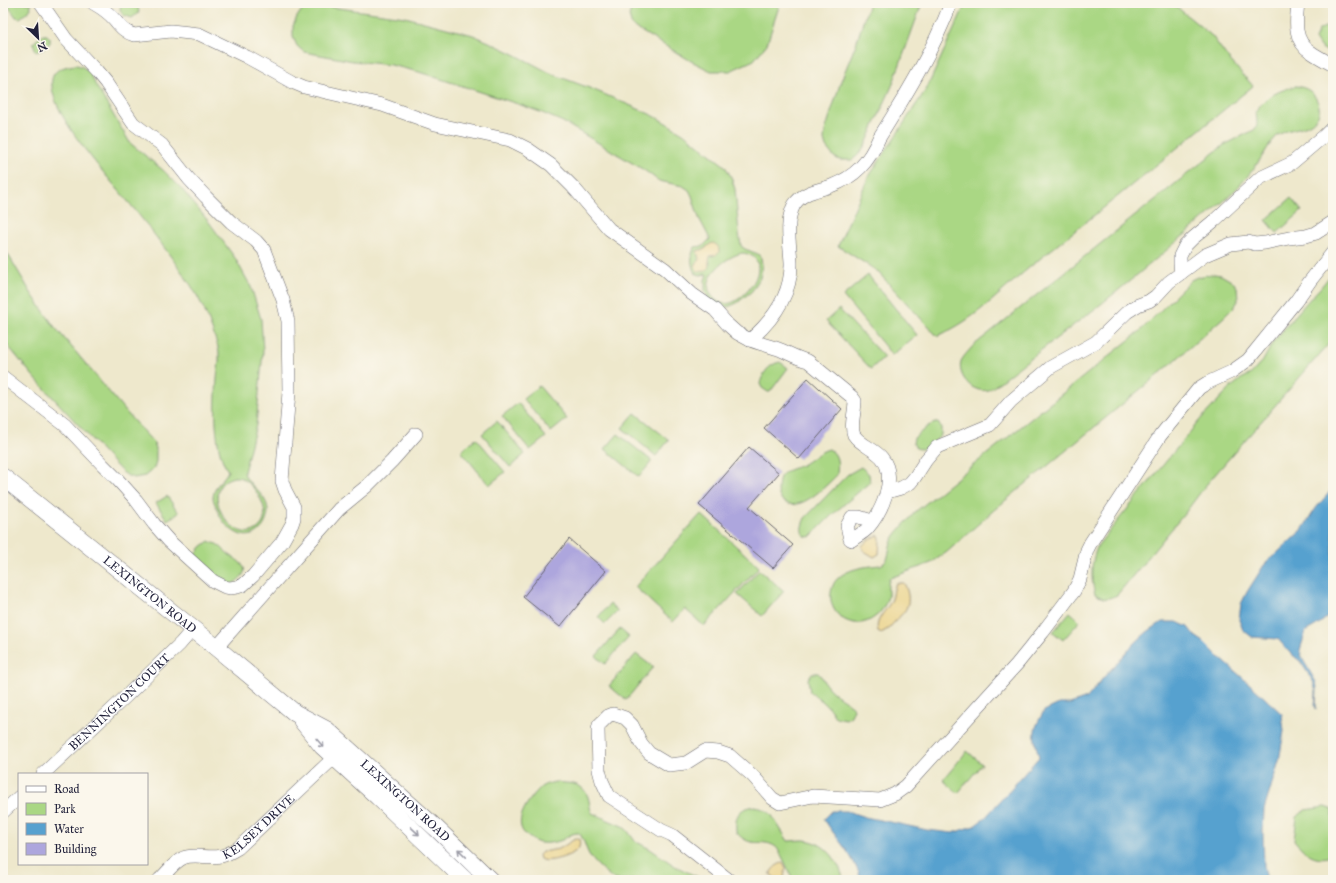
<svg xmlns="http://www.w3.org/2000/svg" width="1336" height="883" font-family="'IM FELL Great Primer',serif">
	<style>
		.green { fill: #aad784; stroke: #667c60; fill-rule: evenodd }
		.sand { fill: #eeda9e; stroke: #887e6c }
		.water { fill: #57a1cf; stroke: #3c6285 }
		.building { fill: #ada6dd }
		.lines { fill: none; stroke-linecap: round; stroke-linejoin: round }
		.minor-casing { stroke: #69676e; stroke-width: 14 }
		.major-casing { stroke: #69676e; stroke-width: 18 }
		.minor { stroke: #fff; stroke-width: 13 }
		.major { stroke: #fff; stroke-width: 17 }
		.oneway { stroke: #9c9ca7 }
		.labels { text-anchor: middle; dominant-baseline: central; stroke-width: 3; stroke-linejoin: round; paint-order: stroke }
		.street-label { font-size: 12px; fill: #22223b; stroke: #fbf7ec }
	</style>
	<rect width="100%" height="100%" fill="#fbf7ec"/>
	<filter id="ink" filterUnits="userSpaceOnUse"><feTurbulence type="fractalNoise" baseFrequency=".025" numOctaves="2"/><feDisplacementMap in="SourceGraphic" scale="8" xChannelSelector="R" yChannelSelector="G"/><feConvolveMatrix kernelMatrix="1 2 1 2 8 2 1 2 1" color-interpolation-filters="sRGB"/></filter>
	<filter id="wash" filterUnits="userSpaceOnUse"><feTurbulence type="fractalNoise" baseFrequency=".012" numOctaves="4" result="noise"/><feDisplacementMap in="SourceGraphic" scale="16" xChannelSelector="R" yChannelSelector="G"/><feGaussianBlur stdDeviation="0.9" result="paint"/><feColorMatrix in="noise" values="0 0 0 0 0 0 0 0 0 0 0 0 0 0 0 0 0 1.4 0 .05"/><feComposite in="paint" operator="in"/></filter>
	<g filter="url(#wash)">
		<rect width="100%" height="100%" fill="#eee8cc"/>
		<g class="green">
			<polygon points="6,3 30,3 31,8 29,11 20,18 16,17"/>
			<polygon points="121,3 137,3 139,12 132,18 123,15 120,10"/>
			<polygon points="633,3 780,3 767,44 754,60 730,71 711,71 691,61 632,26 629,16"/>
			<polygon points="869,3 922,3 892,86 866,144 859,154 856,157 852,160 840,160 834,157 826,147 824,140 825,131 841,81 856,44"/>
			<path d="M 966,3 L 1172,3 L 1212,36 L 1228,58 L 1253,86 C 1181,145 1109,204 1036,262 C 1004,288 975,321 937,336 L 877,271 L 838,246 L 868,178 L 927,88 Z"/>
			<path d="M 316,5 L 405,17 L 473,35 L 489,42 L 514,54 L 552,74 L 592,89 L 636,108 L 654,116 L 683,133 L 725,166 L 731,177 L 735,189 L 739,233 L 741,246 L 745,249 L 758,254 L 761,258 L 762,265 L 760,278 L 752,291 L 737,303 L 728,307 L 719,306 L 709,300 L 705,291 L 705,280 L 707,274 L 700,275 L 695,273 C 691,266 690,255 695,247 L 703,246 L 710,239 L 699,218 L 692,196 L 689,190 L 683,186 L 659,181 L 644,170 L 563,122 L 540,112 L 521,105 L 419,72 L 391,65 L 353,61 L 304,52 L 297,46 L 293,37 L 293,26 L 297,17 L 301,11 L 309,6 ZM 707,246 L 713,256 L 710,256 L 709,259 L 710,264 L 695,266 L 699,259 L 697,251 L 705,249 ZM 743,253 C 780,258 740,314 719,302 C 692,286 723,256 743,253 Z"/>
			<polygon points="1325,27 1330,27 1333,29 1333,55 1320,47 1315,39 1319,30"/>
			<polygon points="43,35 47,35 50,38 50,43 45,48 36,51 33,43"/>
			<path d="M 76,65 C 86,66 92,75 95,84 L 130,143 L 164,171 L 180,187 L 209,222 L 235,258 L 251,287 L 261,319 L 263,351 L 256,425 L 244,472 C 245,484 267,493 268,510 C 268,528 252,543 235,532 C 226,527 220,518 217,508 C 215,505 213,500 213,497 C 214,485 224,480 228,471 C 213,449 215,404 217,379 C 217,371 220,363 219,355 C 219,347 215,339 213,332 C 206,312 198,295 186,278 C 170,255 153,232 135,210 C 113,182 47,114 52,79 C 54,68 67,66 76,65 ZM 234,477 C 237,477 240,477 243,479 C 257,487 276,517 256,530 C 231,545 196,486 234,477 Z"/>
			<path d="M 1296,86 C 1301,87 1306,88 1310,91 C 1316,96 1322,108 1318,115 C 1310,131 1288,126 1276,137 C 1269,144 1265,153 1259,161 C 1249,176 1236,190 1223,202 C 1182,237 1142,272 1100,305 C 1065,332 1030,358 996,385 C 994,386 991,389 988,390 C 973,394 957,376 961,362 C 963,356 969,351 973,346 L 1211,155 L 1224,145 L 1254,130 C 1259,125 1256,118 1256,111 C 1266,96 1280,90 1296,86 Z"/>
			<polygon points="1291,198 1302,211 1277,233 1266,220"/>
			<polygon points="3,246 31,293 54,326 132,419 154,443 156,448 156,461 155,466 153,469 145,476 134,478 128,476 121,471 33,376 3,340"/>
			<path d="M 1333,272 L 1333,339 L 1206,485 L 1185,513 L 1117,595 C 1106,600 1106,600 1095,594 C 1090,577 1091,561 1098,545 L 1199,421 L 1229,389 L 1241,379 L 1251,374 L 1263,361 L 1273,342 L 1306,303 L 1321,287 Z"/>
			<path d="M 1214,274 L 1221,275 L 1233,282 L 1237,287 L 1238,301 L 1234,307 L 1225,316 L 1171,364 L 994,510 L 947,552 L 931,563 L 890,578 C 887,584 888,589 888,595 C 887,602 882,612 876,616 C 853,636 820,611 834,583 C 841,571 860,567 872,566 C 876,565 881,566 884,563 C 890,558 888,550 891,543 C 893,535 909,520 915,512 L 1139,332 L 1191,280 L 1197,277 Z"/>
			<polygon points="868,275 917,335 892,355 843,296"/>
			<polygon points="839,309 884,357 871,369 826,321"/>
			<path d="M 780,362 L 788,368 L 770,392 L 768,392 L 762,388 L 760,384 C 762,374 769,364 780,362 Z"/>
			<polygon points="539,386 567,419 551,432 523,399"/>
			<polygon points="518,403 546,437 530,450 502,416"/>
			<polygon points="635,413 669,440 656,456 622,428"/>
			<polygon points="497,421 525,454 510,467 482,434"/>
			<path d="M 935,423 L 938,423 L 941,426 L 941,435 C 934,442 926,452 916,448 L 913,443 L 914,438 L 928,426 Z"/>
			<polygon points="618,434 652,461 639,477 605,449"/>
			<polygon points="476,438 505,472 489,485 461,451"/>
			<path d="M 829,449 C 839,455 838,464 837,475 C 826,486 797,516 782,500 C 776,494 778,485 780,477 C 786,469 794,469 802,465 C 811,460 818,452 829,449 Z"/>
			<path d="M 861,467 L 869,474 L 870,482 L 832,515 L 810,537 L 804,536 C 800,530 802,525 805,518 L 847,475 Z"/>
			<polygon points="167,496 179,513 167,520 156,503"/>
			<polygon points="701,514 759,567 704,626 685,609 673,622 635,587"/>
			<path d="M 209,541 C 212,543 216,543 218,545 C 223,548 226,553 231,556 C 247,566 250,572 233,584 L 222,582 L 194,557 L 201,547 Z"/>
			<polygon points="759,570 784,591 762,616 737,594"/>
			<polygon points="610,604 618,611 605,624 598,617"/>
			<polygon points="1070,612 1080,621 1063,640 1053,632"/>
			<polygon points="620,629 629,637 605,664 596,656"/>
			<polygon points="636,654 653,667 626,700 609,686"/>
			<path d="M 812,673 L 818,673 C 823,677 823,682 827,686 C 834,696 847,699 854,709 L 851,716 L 846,719 L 835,717 C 827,703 822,701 810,692 L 808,679 Z"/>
			<polygon points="967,751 982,764 958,793 943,780"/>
			<path d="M 555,782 C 569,784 582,781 588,797 C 590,802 589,807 592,813 L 622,826 L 627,830 L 635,841 L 650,849 L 675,866 L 704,880 L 615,880 C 606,873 596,865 590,856 C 585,848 585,840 579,833 C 571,833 569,836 562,840 C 557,842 547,844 541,843 C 537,843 533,840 530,838 C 508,825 529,799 541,787 C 545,784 551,783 555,782 Z"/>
			<path d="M 755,806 L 765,810 L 771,814 L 788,841 C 793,841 798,840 804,840 C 826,842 838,860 844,880 L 793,880 C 791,875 779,849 776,847 C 762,837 751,850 736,832 C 735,815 738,809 755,806 Z"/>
			<path d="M 1325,807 L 1333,810 L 1333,855 C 1316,863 1304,852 1294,840 L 1297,817 L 1305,810 Z"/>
		</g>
		<g class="sand">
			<path d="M 713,243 C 718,245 719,247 719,252 L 716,255 L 710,256 C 707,266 713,273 697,271 L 695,266 L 699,259 L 697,251 L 705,249 L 710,244 Z"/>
			<polygon points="879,535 880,538 879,554 874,557 864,551 862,546 868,540"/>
			<path d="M 896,583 L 904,583 C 909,593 911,604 903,613 L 888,629 L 881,633 L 878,631 C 874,619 888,610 892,599 C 894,594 893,589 896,583 Z"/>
			<path d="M 575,839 L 579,839 C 580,843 580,846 578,849 C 572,856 547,864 540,859 L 539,855 L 542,852 L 559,849 Z"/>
			<path d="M 782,863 L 784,864 L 786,868 L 784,877 L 787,880 L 779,880 L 771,875 L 771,872 C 774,867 777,865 782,863 Z"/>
		</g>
		<g class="water">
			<path d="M 1333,488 L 1333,611 C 1326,620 1316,626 1306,631 L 1300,650 L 1302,658 L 1316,682 L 1317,688 L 1316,709 L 1315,705 L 1316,692 L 1313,681 L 1300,661 L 1290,653 L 1278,639 L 1252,637 L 1243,630 L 1239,620 L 1241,604 L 1247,592 L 1264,565 L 1302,530 L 1316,508 Z"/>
			<path d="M 1162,622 L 1177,622 L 1188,627 L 1195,636 L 1204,642 L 1219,657 L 1253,687 L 1282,714 L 1284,731 L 1279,761 L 1264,810 L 1263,833 L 1264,866 L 1267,880 L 861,880 C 855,856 836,839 824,819 L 832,811 L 847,811 L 865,817 L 895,823 L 927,830 L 953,833 L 974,826 L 985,818 L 1039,757 C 1033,734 1032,732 1044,711 L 1059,704 L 1070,704 L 1087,698 L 1104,677 L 1135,643 L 1147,632 Z"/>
		</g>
		<g id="blocks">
			<g class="building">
				<polygon points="808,378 842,409 799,459 764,428"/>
				<polygon points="749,447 779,473 749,507 793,545 773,568 699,505"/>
				<polygon points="569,539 606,571 560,627 523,597"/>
			</g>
		</g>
	</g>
	<g filter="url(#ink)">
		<use href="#blocks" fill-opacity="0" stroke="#69676e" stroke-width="1"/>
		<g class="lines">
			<defs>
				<g id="minor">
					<path d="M 93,3 C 100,7 108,12 114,19 C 120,26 124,32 134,35 L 171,31 L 199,34 L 247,57 L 292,82 L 304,87 L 382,105 L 435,124 L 510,140 L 528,149 L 551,165 L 573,187 L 609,229 L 665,269 L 692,294 L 715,310 L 728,325 L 737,333 L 750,340"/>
					<path d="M 1298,3 C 1296,21 1293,41 1311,52 C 1318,57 1326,61 1333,65"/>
					<polyline points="1181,273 1180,264 1180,256 1185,246 1193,238 1215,220 1260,178 1292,163 1324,136 1333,127"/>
					<polyline points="3,377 65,425 103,465 118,480 136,500 154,524 169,541 213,581 225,587 230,588 237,587 243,585 253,576 282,542 292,524 294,518 294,507 285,490 282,481 289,392 288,321 283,300 264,250 256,241 231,222 206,197 189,179 162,145 133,123 106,83 97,72 66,39 41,3"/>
					<polyline points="887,492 901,488 910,483 915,477 926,460 937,447 990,425 1011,401 1051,367 1096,342 1127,312 1138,305 1149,301 1156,296 1169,282 1205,255 1231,244 1248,242 1255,244 1265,243 1289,238 1306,236 1316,233 1333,222"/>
					<path d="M 872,521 L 859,517 L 852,517 L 847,526 L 850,539 L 852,540 C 857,536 863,533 867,529 C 881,513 898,478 882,458 C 875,449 860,445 854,435 C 850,427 855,411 855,401 L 852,397 L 808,361 C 799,359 790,354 781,350 C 771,346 760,344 750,340 C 773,320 792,294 791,262 C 790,244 785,222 794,205 C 802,192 817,191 831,186 C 855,177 869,162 879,138 C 906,95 933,51 951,3"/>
					<polyline points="216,648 339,509 367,486 392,461 416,434"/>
					<path id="s1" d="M 43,774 L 119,703 L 180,644 L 193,629"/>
					<polyline points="3,812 19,797"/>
					<path id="s2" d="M 159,880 C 167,873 173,863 183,858 C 194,853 209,859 221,856 C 227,855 233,851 238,848 L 340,752"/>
					<polyline points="729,880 672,835 661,830 609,796 602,781 599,770 598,730 599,725 608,716 613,714 625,718 632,725 641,743 649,753 669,765 686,763 705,751 718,752 730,756 753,776 772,798 780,803 813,796 880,800 895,794 906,786 1017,664 1043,632 1074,591 1080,579 1087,550 1091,542 1160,436 1199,388 1207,383 1231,372 1248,360 1296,301 1310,281 1333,252"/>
				</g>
				<g id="major">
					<path id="s3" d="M 3,477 L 213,645 L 295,713 L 327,730 L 437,829 L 490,880"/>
					<polyline points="302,721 322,746 378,797 465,880"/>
				</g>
			</defs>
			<use href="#minor" class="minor-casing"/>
			<use href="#major" class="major-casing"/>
			<use href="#minor" class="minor"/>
			<use href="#major" class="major"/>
		</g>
		<defs><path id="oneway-shaft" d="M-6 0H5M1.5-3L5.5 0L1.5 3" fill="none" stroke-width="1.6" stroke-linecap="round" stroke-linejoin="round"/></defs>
		<g class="oneway">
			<use href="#oneway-shaft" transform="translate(320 743) rotate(49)"/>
			<use href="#oneway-shaft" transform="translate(415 831) rotate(43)"/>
			<use href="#oneway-shaft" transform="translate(462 853) rotate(-136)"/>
		</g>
	</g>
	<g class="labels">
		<g class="street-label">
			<text stroke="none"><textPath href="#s3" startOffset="188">LEXINGTON ROAD</textPath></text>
			<text stroke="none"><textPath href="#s1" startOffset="105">BENNINGTON COURT</textPath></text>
			<text stroke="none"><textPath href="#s3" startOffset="517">LEXINGTON ROAD</textPath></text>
			<text stroke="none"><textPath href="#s2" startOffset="119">KELSEY DRIVE</textPath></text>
		</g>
	</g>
	<rect width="1336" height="883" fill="none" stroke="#fbf7ec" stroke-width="16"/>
	<rect x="18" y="773" width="130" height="92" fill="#fbf7ec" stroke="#a4a2a5"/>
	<rect x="26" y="786" width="20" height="6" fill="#ffffff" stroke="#a4a2a5"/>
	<text x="54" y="793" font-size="12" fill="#22223b">Road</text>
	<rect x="26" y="803" width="20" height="12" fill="#aad784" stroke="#a4a2a5"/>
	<text x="54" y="813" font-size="12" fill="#22223b">Park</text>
	<rect x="26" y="823" width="20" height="12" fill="#57a1cf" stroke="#a4a2a5"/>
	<text x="54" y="833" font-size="12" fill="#22223b">Water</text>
	<rect x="26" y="843" width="20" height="12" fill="#ada6dd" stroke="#a4a2a5"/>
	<text x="54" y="853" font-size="12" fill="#22223b">Building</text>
	<g transform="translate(38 38) rotate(155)" stroke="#fbf7ec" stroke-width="3" paint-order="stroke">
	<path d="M0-3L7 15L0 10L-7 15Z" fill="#22223b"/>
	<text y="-6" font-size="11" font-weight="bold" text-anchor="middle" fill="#22223b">N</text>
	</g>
</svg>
